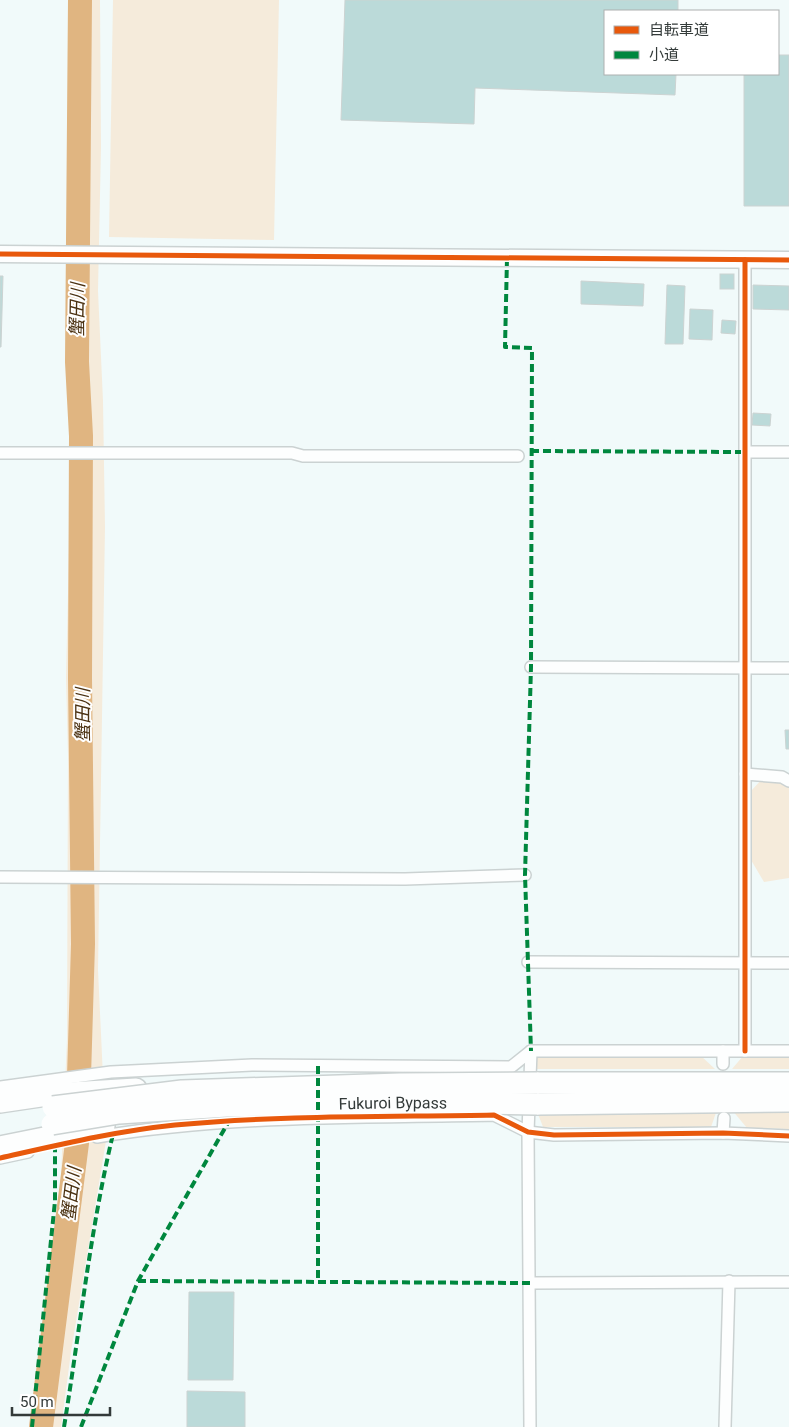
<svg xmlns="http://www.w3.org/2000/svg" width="789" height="1427" font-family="Roboto,'Noto Sans JP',sans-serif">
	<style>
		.green { fill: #f5ebdb }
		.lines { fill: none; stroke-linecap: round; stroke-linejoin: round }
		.river { stroke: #e0b581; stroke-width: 24 }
		.building { fill: #bbdad9; stroke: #ccd3d2 }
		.street-casing { stroke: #cbd2d2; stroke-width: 14 }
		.secondary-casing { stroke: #cbd2d2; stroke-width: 19 }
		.highway-casing { stroke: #cbd2d2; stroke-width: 24 }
		.street { stroke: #fdfefe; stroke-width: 11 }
		.secondary { stroke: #fdfefe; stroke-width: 16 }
		.highway { stroke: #fdfefe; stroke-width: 21 }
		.highway-bridge-casing { stroke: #cbd2d2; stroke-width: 24; stroke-linecap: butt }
		.highway-bridge { stroke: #fdfefe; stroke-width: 21 }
		.quiet { stroke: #00873e; stroke-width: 4; stroke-dasharray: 8 4; stroke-linecap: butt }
		.cycleway-casing { stroke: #fff; stroke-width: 8 }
		.cycleway { stroke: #e8590c; stroke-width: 5 }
		.labels { text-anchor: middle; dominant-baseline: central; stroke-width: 4; stroke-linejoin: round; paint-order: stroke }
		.street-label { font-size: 16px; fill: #333a39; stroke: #fff }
		.water-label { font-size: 18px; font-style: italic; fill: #4b3111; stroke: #fff }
	</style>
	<rect width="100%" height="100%" fill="#f1fafa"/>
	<g class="green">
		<polygon points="70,0 100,0 101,147 98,291 103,401 105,527 98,970 106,1141 71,1352 61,1427 35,1427 61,1175 67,1039 68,755 66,678 72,422"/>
		<polygon points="113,0 279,0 274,240 109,237"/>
		<polygon points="765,776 789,784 789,878 764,882 751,860 744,818 751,791"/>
		<polygon points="536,1051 701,1056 715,1069 532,1069"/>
		<polygon points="743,1056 789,1057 789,1069 732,1069"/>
		<polygon points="717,1110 711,1127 543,1127 538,1114"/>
		<polygon points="732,1110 789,1111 789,1129 747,1128"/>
	</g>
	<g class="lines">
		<polyline class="river" points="41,1427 77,1143 83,944 80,678 81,436 77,362 80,0"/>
	</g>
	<g class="building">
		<polygon points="345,0 678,0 678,11 605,11 605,74 676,74 675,95 475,88 474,124 341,120"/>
		<polygon points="778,55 789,55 789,206 744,206 744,74 778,74"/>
		<rect x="720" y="274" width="14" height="15"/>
		<polygon points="0,276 3,276 1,347 0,347"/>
		<polygon points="581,281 644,284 643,306 581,304"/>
		<polygon points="667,285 685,286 683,344 665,344"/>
		<polygon points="753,285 789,286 789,310 753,309"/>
		<polygon points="690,309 713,310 712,340 689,339"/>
		<polygon points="722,320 736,321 735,334 721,333"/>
		<polygon points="753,413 771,414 770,426 752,425"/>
		<polygon points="785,730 789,730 789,749 786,749"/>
		<polygon points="189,1292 234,1292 233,1380 188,1380"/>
		<polygon points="187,1391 245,1392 245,1427 187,1427"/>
	</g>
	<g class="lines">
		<defs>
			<g id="street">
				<polyline points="745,452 789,452"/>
				<polyline points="0,453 292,453 303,456 518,456"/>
				<polyline points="531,667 789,668"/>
				<polyline points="745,774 782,777 789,781"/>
				<polyline points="0,877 405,879 525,875"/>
				<polyline points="528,962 789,963"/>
				<polyline points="723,1051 723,1064"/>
				<polyline points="745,1051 745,260"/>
				<polyline points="0,1087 111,1072 252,1065 511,1067 531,1051 789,1051"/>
				<polyline points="723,1133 724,1118"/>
				<path d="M 97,1137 C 228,1115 361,1118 494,1115 L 528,1132 L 554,1135 L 723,1133 L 789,1136"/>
				<polyline points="0,1158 28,1152"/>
				<polyline points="530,1283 789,1282"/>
				<polyline points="530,1427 528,1132 531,1051"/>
				<polyline points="725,1427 729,1281"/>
			</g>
			<polyline id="secondary" points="0,254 789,260"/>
			<g id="highway">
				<polyline points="537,1083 789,1083"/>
				<polyline points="0,1102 54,1094 136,1089"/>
				<polyline points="537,1104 789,1101"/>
				<polyline points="0,1147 104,1126"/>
			</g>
		</defs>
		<use href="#street" class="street-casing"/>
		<use href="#secondary" class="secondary-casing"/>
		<use href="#highway" class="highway-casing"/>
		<use href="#street" class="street"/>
		<use href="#secondary" class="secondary"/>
		<use href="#highway" class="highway"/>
		<defs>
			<g id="highway-bridge">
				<polyline points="53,1107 182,1091 400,1084 537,1083"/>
				<path id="s1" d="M 52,1124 L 119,1113 L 226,1106 L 401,1102 L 537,1104"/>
			</g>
		</defs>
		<use href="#highway-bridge" class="highway-bridge-casing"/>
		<use href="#highway-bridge" class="highway-bridge"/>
		<g class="quiet">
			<polyline points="507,258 505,347 532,348 531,667 525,875 531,1051"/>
			<polyline points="531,451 745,452"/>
			<polyline points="318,1066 318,1282"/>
			<polyline points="138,1281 530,1283"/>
			<polyline points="32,1427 55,1201 55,1146"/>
			<path d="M 64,1427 C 80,1329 90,1231 113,1134"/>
			<polyline points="81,1427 138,1281 229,1121"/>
		</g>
		<defs>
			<g id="cycleway">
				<polyline points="0,254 789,260"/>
				<polyline points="745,1051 745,260"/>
				<path d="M 0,1158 C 58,1145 116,1131 175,1125 C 281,1115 388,1117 494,1115 L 528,1132 L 554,1135 L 723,1133 L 789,1136"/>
			</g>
		</defs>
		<use href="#cycleway" class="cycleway-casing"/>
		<use href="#cycleway" class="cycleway"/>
	</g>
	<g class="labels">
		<g class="street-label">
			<text stroke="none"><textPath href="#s1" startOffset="342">Fukuroi Bypass</textPath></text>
		</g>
		<g class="water-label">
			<text transform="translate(77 310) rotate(-89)">蟹田川</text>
			<text transform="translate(82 715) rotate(-90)">蟹田川</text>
			<text transform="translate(71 1194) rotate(-83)">蟹田川</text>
		</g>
	</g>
	<rect x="604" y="10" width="175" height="65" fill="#ffffff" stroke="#adb0b0"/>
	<rect x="614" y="26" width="25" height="8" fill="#e8590c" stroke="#adb0b0"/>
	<text x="649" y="35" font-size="15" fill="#333a39">自転車道</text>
	<rect x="614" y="51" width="25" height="8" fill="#00873e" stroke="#adb0b0"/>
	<text x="649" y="60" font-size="15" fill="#333a39">小道</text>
	<path d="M12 1407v8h98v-8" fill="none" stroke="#333a39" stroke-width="2.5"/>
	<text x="20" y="1407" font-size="15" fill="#333a39" stroke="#ffffff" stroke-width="4" paint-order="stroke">50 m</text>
</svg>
